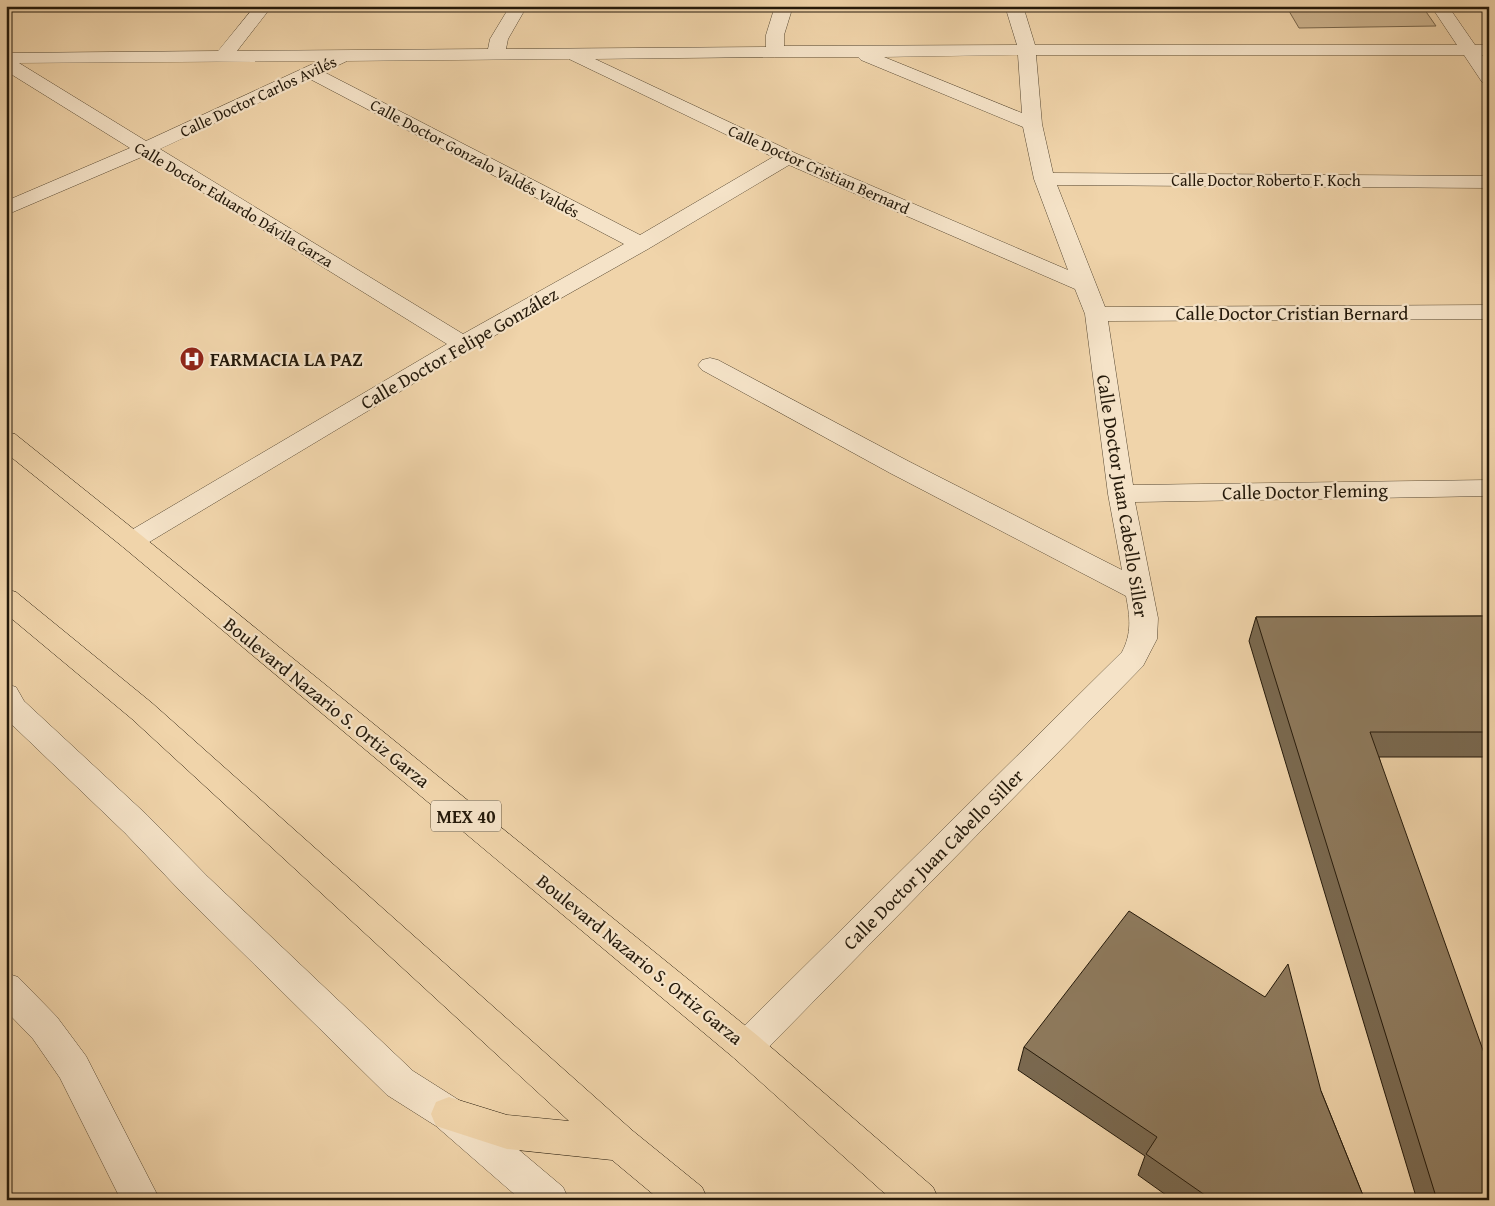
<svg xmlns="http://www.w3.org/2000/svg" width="1495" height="1206" font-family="'Gentium Book Plus',serif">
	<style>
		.green { fill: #cdb48f; stroke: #78664c }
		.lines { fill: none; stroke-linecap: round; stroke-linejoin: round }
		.minor-casing { stroke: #574832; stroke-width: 1 }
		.highway-casing { stroke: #24190a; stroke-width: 1 }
		.minor { fill: #f5e3c8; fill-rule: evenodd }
		.highway { fill: #f0d4aa; fill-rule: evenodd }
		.wall { fill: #7a6950; stroke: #24190a }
		.building { fill: #8e7a5d; stroke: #24190a }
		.labels { text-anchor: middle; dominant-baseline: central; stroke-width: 4.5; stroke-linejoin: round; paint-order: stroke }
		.far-street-label { font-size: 16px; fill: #24190a; stroke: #f5e3c8 }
		.shield { fill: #f5e3c8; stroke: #635643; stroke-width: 1 }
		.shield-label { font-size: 18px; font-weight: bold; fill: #24190a }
		.street-label { font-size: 19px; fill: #24190a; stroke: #f5e3c8 }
		.poi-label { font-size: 19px; font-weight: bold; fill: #24190a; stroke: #f5e3c8; text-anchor: start }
	</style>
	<rect width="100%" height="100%" fill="#f0d4aa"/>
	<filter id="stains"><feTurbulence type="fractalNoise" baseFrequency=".004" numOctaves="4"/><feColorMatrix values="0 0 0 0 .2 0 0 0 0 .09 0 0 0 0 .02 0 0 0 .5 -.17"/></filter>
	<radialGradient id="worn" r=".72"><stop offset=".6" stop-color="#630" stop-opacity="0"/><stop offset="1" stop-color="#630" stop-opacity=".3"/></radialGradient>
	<polygon class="green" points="1286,6 1422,6 1436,26 1299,28"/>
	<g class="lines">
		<defs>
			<g id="minor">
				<polygon points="6,6 15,6 12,11 6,12"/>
				<path d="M 255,6 L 272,6 L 237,51 L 488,49 L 490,39 L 510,6 L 527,6 L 508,39 L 506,49 L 766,47 L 766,35 L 775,6 L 793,6 L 784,35 L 784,46 L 1017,45 L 1005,6 L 1023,6 L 1035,45 L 1457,45 L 1431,6 L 1448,6 L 1475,45 L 1489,45 L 1489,55 L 1482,55 L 1489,64 L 1489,83 L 1482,82 L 1464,55 L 1036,55 L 1042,124 L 1053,173 L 1489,176 L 1489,188 L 1057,185 L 1105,307 L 1489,305 L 1489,319 L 1108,321 L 1133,485 L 1489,480 L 1489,496 L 1135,502 L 1158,618 L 1157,639 L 1143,666 L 758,1058 L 746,1063 L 734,1058 L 728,1047 L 734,1036 L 1122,652 C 1132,633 1130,617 1126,596 L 890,473 L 702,370 L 698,365 L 702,360 L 710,358 L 718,360 L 908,461 L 1122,570 L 1108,494 L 1085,314 L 1075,289 L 789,165 L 648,249 L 471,349 L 141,547 L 132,550 L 123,547 L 119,541 L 123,535 L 447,344 L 144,156 L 6,215 L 6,201 L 130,148 L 6,71 L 6,53 L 218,51 ZM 1018,55 L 1022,113 L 884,57 ZM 775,57 L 858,57 L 861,60 L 1023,127 L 1034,179 L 1068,270 L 795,153 L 595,59 ZM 569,59 L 773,157 L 640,235 L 324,72 L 347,61 ZM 319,61 L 146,141 L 19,63 ZM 310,79 L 624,244 L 463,334 L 160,149 Z"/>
				<polygon points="6,684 16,687 24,701 147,815 207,876 413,1071 462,1102 563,1187 569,1200 521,1200 436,1126 387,1095 185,896 125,833 6,719"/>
				<polygon points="6,973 18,977 57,1017 86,1056 160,1200 121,1200 60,1078 33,1039 6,1011"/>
			</g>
			<g id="highway">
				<polygon points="6,432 15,434 141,535 758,1036 933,1187 939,1200 892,1200 734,1058 123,547 6,453"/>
				<polygon points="6,589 16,592 152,703 633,1131 702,1187 708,1200 660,1200 612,1160 507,1149 436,1126 431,1114 436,1102 449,1097 507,1115 569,1121 132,719 6,614"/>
			</g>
		</defs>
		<use href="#minor" class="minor-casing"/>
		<use href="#highway" class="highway-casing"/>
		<use href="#minor" class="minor"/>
		<use href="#highway" class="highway"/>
	</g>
	<g class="wall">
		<polygon points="1489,616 1489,757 1379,757 1489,1200 1417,1200 1249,641 1256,617"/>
		<polygon points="1024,1047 1321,1091 1362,1193 1366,1200 1173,1200 1138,1175 1145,1156 1018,1070"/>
	</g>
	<g class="building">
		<polygon points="1489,616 1489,732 1370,732 1489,1067 1489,1200 1437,1200 1256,617"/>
		<polygon points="1129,911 1265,997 1288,964 1321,1091 1362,1193 1366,1200 1212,1200 1146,1154 1157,1137 1024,1047"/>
	</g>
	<defs>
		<symbol id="hospital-disc" viewBox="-11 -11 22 22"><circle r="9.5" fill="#8f2418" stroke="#f5e3c8"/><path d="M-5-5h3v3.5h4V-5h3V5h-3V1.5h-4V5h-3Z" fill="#fff"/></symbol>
	</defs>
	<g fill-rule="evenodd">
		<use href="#hospital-disc" x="178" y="345" width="28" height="28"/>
	</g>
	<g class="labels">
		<g class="far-street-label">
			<text transform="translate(258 96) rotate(-25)">Calle Doctor Carlos Avilés</text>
			<text transform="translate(475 158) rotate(28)">Calle Doctor Gonzalo Valdés Valdés</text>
			<text transform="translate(819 169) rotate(24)">Calle Doctor Cristian Bernard</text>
			<text x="1266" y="180">Calle Doctor Roberto F. Koch</text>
			<text transform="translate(234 204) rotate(31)">Calle Doctor Eduardo Dávila Garza</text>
		</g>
		<rect class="shield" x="431" y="800.5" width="70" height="31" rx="4"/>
		<g class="shield-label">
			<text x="466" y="816">MEX 40</text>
		</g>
		<g class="street-label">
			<text x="1292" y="313">Calle Doctor Cristian Bernard</text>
			<text transform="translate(459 348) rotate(-30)">Calle Doctor Felipe González</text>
			<text transform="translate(1305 491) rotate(-1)">Calle Doctor Fleming</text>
			<text transform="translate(1123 496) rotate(81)">Calle Doctor Juan Cabello Siller</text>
			<text transform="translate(327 702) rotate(39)">Boulevard Nazario S. Ortiz Garza</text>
			<text transform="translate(933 859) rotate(-45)">Calle Doctor Juan Cabello Siller</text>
			<text transform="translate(640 959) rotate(39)">Boulevard Nazario S. Ortiz Garza</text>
		</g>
		<g class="poi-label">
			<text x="210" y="359">FARMACIA LA PAZ</text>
		</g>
	</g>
	<rect width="1495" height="1206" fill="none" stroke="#f0d4aa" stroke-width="25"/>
	<rect x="8" y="8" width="1480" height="1191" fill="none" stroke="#24190a" stroke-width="2.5"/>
	<rect x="12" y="12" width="1470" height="1181" fill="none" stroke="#24190a"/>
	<rect width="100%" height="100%" filter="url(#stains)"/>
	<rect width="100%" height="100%" fill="url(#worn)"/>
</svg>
